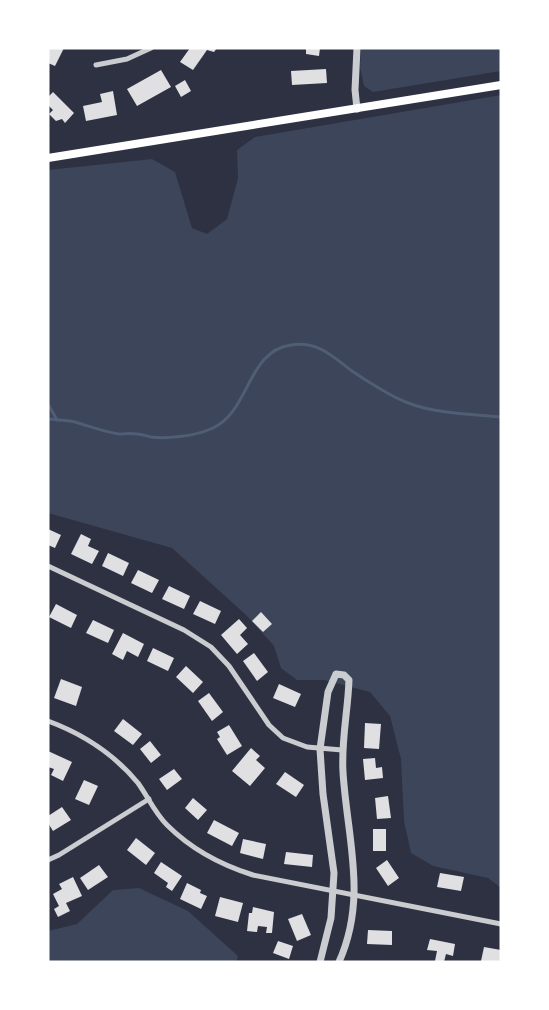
<svg xmlns="http://www.w3.org/2000/svg" width="549" height="1010" font-family="'PT Serif',serif">
	<style>
		.green { fill: #3c4559 }
		.lines { fill: none; stroke-linecap: round; stroke-linejoin: round }
		.stream { stroke: #4f5d75; stroke-width: 3 }
		.building { fill: #e0e0e3 }
		.minor { stroke: #caccd0; stroke-width: 5 }
		.tertiary { stroke: #caccd0; stroke-width: 7 }
		.secondary { stroke: #fff; stroke-width: 8 }
	</style>
	<rect width="100%" height="100%" fill="#2d3142"/>
	<g class="green">
		<polygon points="361,48 501,48 501,71 373,92 364,86 360,67"/>
		<polygon points="501,95 501,888 488,878 433,866 411,853 404,821 401,759 390,716 370,692 324,680 297,680 281,668 274,646 246,615 172,548 48,513 48,170 152,159 175,172 192,228 207,234 227,219 238,178 237,150 255,137"/>
		<polygon points="139,888 188,911 238,956 236,962 48,962 48,931 77,924 113,890"/>
	</g>
	<g class="lines">
		<g class="stream">
			<polyline points="48,404 57,420"/>
			<path d="M 48,419 C 57,420 66,420 75,422 C 89,426 104,432 119,434 C 125,434 131,433 137,434 C 142,434 146,436 151,437 C 169,439 196,436 213,428 C 250,411 247,351 291,345 C 318,341 332,356 352,371 C 365,380 395,399 411,404 C 439,414 472,414 501,417"/>
		</g>
	</g>
	<g class="building">
		<polygon points="48,48 64,48 55,66 48,63"/>
		<polygon points="190,48 217,48 214,52 207,50 193,70 180,62"/>
		<polygon points="306,48 320,48 319,56 306,54"/>
		<polygon points="326,69 327,83 292,85 291,71"/>
		<polygon points="161,70 171,87 137,106 127,89"/>
		<polygon points="185,80 191,91 181,97 175,86"/>
		<polygon points="113,91 117,115 86,121 83,106 102,102 100,94"/>
		<polygon points="53,92 74,113 65,123 62,119 56,121 49,114 53,110 48,105 48,97"/>
		<polygon points="48,529 61,535 55,548 48,545"/>
		<polygon points="81,534 91,539 88,546 99,551 92,564 71,554"/>
		<polygon points="108,553 129,563 123,576 102,566"/>
		<polygon points="138,570 159,580 152,593 131,583"/>
		<polygon points="169,586 190,596 184,609 162,599"/>
		<polygon points="200,601 221,611 215,624 193,614"/>
		<polygon points="56,604 77,615 71,628 49,617"/>
		<polygon points="261,612 272,624 263,632 252,621"/>
		<polygon points="239,619 247,628 240,635 248,644 237,654 221,635"/>
		<polygon points="93,620 114,630 108,643 86,633"/>
		<polygon points="123,633 144,644 138,657 127,651 123,660 112,654"/>
		<polygon points="153,648 174,658 168,671 147,661"/>
		<polygon points="254,653 268,672 257,681 243,661"/>
		<polygon points="186,666 203,682 193,693 176,677"/>
		<polygon points="61,679 82,687 76,706 54,698"/>
		<polygon points="279,684 301,694 295,707 273,698"/>
		<polygon points="209,693 223,712 212,721 198,701"/>
		<polygon points="123,719 142,734 133,745 114,731"/>
		<polygon points="365,723 381,724 379,749 364,748"/>
		<polygon points="229,725 242,746 227,755 217,739 220,737 217,732"/>
		<polygon points="150,741 161,755 151,763 140,749"/>
		<polygon points="251,748 260,756 256,760 265,768 250,786 232,771"/>
		<polygon points="48,751 72,762 63,781 51,775 54,769 48,767"/>
		<polygon points="375,758 376,768 382,767 383,778 365,780 363,759"/>
		<polygon points="174,769 182,779 167,790 159,779"/>
		<polygon points="285,772 304,785 296,797 276,784"/>
		<polygon points="84,780 98,786 89,805 75,799"/>
		<polygon points="388,796 391,818 377,819 375,798"/>
		<polygon points="193,798 207,810 198,820 185,808"/>
		<polygon points="62,807 71,820 53,831 48,823 48,816"/>
		<polygon points="214,820 239,833 232,846 207,833"/>
		<rect x="373" y="829" width="13" height="22"/>
		<polygon points="136,838 155,853 146,865 127,850"/>
		<polygon points="243,839 266,844 263,859 240,853"/>
		<polygon points="286,852 313,855 312,867 284,864"/>
		<polygon points="387,860 399,878 388,886 376,868"/>
		<polygon points="161,862 182,876 172,891 166,887 168,883 154,873"/>
		<polygon points="99,865 108,877 88,890 80,878"/>
		<polygon points="440,873 464,877 461,891 437,887"/>
		<polygon points="73,877 82,896 66,903 70,911 58,917 54,909 59,906 53,894 62,889 59,884"/>
		<polygon points="187,883 201,890 200,893 207,896 201,909 180,899"/>
		<polygon points="220,897 243,903 238,922 215,916"/>
		<polygon points="253,907 274,912 272,933 266,933 267,927 258,926 257,932 247,931 249,913 252,913"/>
		<polygon points="302,914 311,935 297,941 288,919"/>
		<polygon points="368,930 392,931 392,945 367,944"/>
		<polygon points="430,939 455,944 453,956 446,954 444,962 435,961 437,951 427,950"/>
		<polygon points="278,941 293,946 289,959 273,953"/>
		<polygon points="484,947 501,950 501,962 481,961"/>
	</g>
	<g class="lines">
		<g class="minor">
			<polyline points="96,65 127,59 151,48"/>
			<polyline points="48,566 184,630 211,647 229,666 269,725 283,738 307,747 342,750"/>
			<path d="M 48,721 C 83,734 114,754 138,783 C 148,797 155,813 167,825 C 191,849 221,865 253,875 L 501,924"/>
			<polyline points="48,860 59,855 149,799"/>
		</g>
		<g class="tertiary">
			<polyline points="357,48 355,90 357,109"/>
			<path d="M 320,962 L 331,918 L 334,873 L 323,794 L 320,749 L 328,692 L 336,674 L 344,675 L 349,680 C 348,711 341,741 343,772 C 347,838 368,897 339,962"/>
		</g>
		<polyline class="secondary" points="48,158 501,85"/>
	</g>
	<rect width="549" height="1010" fill="none" stroke="#ffffff" stroke-width="99"/>
</svg>
